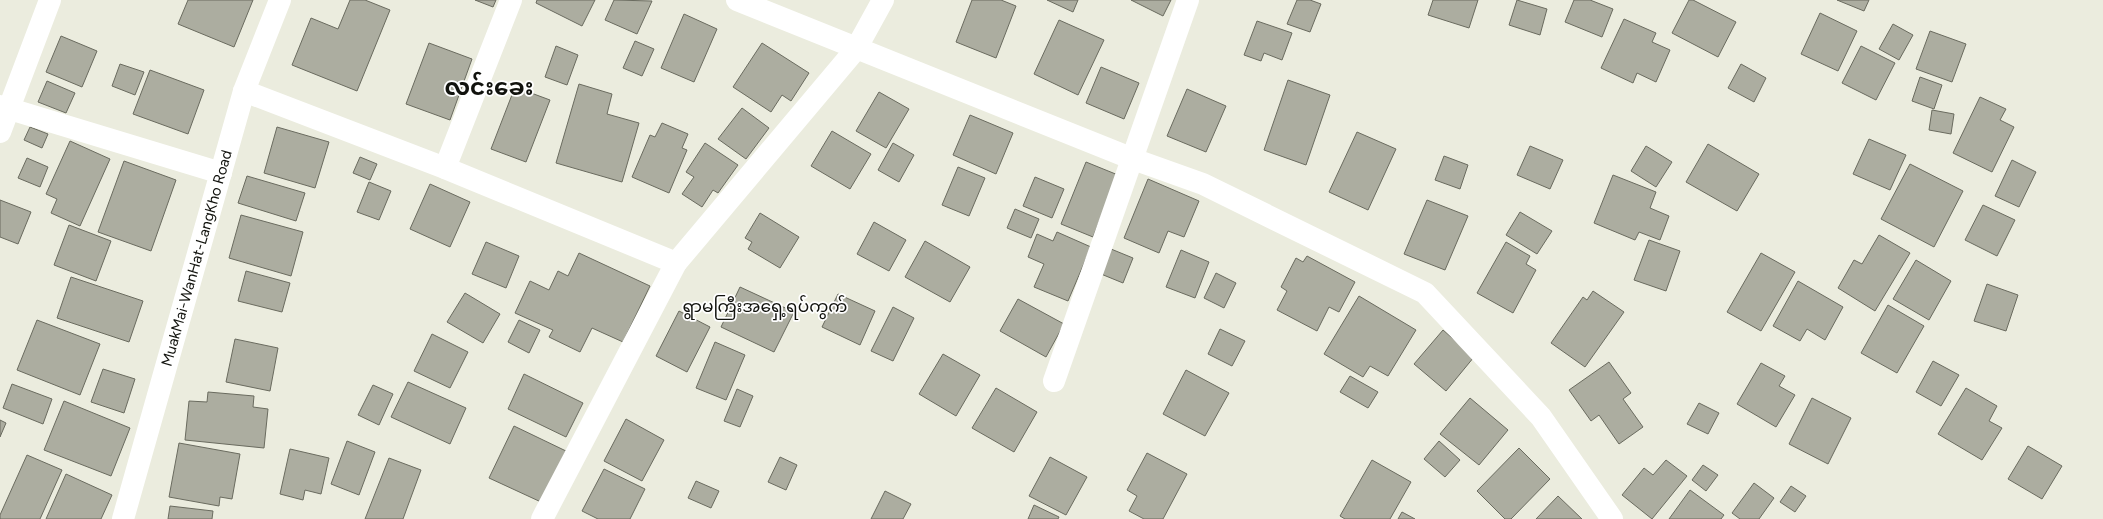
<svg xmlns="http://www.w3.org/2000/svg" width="2103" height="519" font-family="Figtree,'Noto Sans Myanmar',sans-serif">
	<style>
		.building { fill: #acada0; stroke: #6a6b5f }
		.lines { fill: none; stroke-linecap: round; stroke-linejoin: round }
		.minor { stroke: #fff; stroke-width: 22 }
		.major { stroke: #fff; stroke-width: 22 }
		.labels { text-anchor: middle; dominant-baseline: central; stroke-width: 3.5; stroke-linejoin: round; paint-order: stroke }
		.street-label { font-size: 15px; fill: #11120d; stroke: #fff }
		.quarter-label { font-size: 17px; fill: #11120d; stroke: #fff }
		.town-label { font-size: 23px; font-weight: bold; fill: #11120d; stroke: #fff }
	</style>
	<rect width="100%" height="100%" fill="#ebecde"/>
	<g class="building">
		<polygon points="188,0 253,0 234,47 178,24"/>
		<polygon points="350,0 365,0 390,10 357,91 292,65 311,18 338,29"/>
		<polygon points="475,0 496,0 493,7"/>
		<polygon points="537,0 595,0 582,26 536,3"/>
		<polygon points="614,0 652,1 637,34 605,20"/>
		<polygon points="972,0 1001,0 1016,6 996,58 956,42"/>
		<polygon points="1047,0 1078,0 1073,12"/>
		<polygon points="1131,0 1171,0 1163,16"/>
		<polygon points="1297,0 1310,0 1321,4 1310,32 1287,24"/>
		<polygon points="1433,0 1478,0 1469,28 1428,15"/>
		<polygon points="1517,0 1547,9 1540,35 1509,25"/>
		<polygon points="1574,0 1590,0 1613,9 1602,37 1565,22"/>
		<polygon points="1689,0 1693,0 1736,22 1718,57 1672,33"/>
		<polygon points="1837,0 1869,0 1864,11"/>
		<polygon points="1820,13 1857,31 1838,71 1801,54"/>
		<polygon points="684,14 717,29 694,82 661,68"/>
		<polygon points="1624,19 1656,33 1652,42 1670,50 1656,82 1637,73 1633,83 1601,68"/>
		<polygon points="1059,20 1104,40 1078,95 1034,74"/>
		<polygon points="1257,21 1292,33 1282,60 1264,53 1261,61 1244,55"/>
		<polygon points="1893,24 1913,35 1899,60 1879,49"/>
		<polygon points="1930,31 1966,44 1952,82 1916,69"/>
		<polygon points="61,36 97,51 82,87 46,72"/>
		<polygon points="635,41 654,49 642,76 623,68"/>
		<polygon points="429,43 472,59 450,120 406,104"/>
		<polygon points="762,43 809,73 791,101 782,95 771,112 733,87"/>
		<polygon points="556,46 578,55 567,85 545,77"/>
		<polygon points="1861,46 1895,63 1876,100 1842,83"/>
		<polygon points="120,64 144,72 135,95 112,86"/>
		<polygon points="1741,64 1766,78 1754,102 1728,88"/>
		<polygon points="1101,67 1139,83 1124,119 1086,103"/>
		<polygon points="150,70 204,90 188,134 133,114"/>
		<polygon points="1920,77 1942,85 1934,109 1912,101"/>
		<polygon points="1288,80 1330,95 1306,165 1264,150"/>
		<polygon points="47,81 75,93 66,113 38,102"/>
		<polygon points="579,84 612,94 607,114 639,123 622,182 556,163"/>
		<polygon points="515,87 550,100 526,162 491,149"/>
		<polygon points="1187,89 1226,106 1206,152 1167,136"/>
		<polygon points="879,92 909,109 886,148 856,131"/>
		<polygon points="1980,97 2006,109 2000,120 2014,127 1992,172 1953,153"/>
		<polygon points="742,108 769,128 746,159 718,139"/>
		<polygon points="1932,110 1954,114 1951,134 1929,130"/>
		<polygon points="970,115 1013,133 996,174 953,155"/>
		<polygon points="662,123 688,134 682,148 687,150 669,193 632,177 650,135 655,137"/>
		<polygon points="30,127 48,134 42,148 24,140"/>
		<polygon points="277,127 329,142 315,188 264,173"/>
		<polygon points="832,131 871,154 850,189 811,166"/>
		<polygon points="1357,132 1396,149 1368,210 1329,192"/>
		<polygon points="1869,139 1906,155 1890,190 1853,174"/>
		<polygon points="70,141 110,159 80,226 51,213 57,199 46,194"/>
		<polygon points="705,143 738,165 718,193 713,190 702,207 682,194 694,177 686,172"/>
		<polygon points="893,143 914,155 899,182 878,170"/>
		<polygon points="1708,144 1759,174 1737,211 1686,182"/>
		<polygon points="1530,146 1563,160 1550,189 1517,175"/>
		<polygon points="1646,146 1672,162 1656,187 1631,171"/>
		<polygon points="1444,156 1468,165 1460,189 1435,180"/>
		<polygon points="360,157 377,164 370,180 353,173"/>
		<polygon points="27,158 48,167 40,187 18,178"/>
		<polygon points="2012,160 2036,172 2019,207 1995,196"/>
		<polygon points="124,161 176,180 151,251 98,232"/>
		<polygon points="1086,162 1118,175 1093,237 1061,224"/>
		<polygon points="1910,164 1963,191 1934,247 1881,219"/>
		<polygon points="958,167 985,178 969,216 942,205"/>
		<polygon points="1613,175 1656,192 1650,208 1669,216 1660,240 1639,232 1635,240 1594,223"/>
		<polygon points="247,176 305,193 296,221 238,203"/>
		<polygon points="1035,177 1064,189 1052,218 1023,206"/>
		<polygon points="1148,179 1199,201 1184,237 1168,231 1159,253 1124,238"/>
		<polygon points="369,182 391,191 379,220 357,212"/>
		<polygon points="430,184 470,202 450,247 410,229"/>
		<polygon points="0,200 31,212 18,244 0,237"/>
		<polygon points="1427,200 1468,216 1445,270 1404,254"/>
		<polygon points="1983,205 2015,220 1997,256 1965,240"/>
		<polygon points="1015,209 1039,219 1031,238 1007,228"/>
		<polygon points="1520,212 1552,231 1537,254 1506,235"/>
		<polygon points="760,213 799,237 780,268 748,249 752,242 745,238"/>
		<polygon points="241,215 303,232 291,276 229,258"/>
		<polygon points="874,222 906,240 889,271 857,254"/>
		<polygon points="69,225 111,241 96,281 54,265"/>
		<polygon points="1057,232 1091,247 1068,301 1034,287 1044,264 1028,257 1037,234 1053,241"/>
		<polygon points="1879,235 1910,253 1875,311 1838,288 1854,260 1862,264"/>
		<polygon points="1649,240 1680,251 1666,291 1634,280"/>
		<polygon points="925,241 970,267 950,302 905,277"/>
		<polygon points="486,242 519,256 506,288 472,274"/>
		<polygon points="1506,242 1530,256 1526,264 1536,270 1513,313 1477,293"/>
		<polygon points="1111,249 1133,258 1123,283 1101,274"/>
		<polygon points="1181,250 1209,262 1195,298 1166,287"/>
		<polygon points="579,253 650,286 623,342 592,328 580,352 549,337 553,330 515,313 530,281 549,290 558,271 568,276"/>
		<polygon points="1761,253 1795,272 1761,331 1727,312"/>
		<polygon points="1307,256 1355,282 1339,312 1329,307 1317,331 1277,310 1287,291 1281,287 1296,258 1303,262"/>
		<polygon points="1916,260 1951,281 1929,320 1893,299"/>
		<polygon points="246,271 290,283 282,312 238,301"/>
		<polygon points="1216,273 1236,283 1224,308 1204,298"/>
		<polygon points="71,277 143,301 129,342 57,318"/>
		<polygon points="1798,281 1843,307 1825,340 1807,329 1800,341 1773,326"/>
		<polygon points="1987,284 2018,295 2006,331 1974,321"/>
		<polygon points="740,287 794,312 774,352 721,327"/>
		<polygon points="1593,291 1624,312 1585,367 1551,343 1583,297 1587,300"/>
		<polygon points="465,293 500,314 483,343 447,322"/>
		<polygon points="838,294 875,311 860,345 822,327"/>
		<polygon points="1359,296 1416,330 1388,376 1370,366 1363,377 1324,354"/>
		<polygon points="1018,299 1064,324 1046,357 1000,331"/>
		<polygon points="1888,305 1924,326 1897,373 1861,353"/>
		<polygon points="893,307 914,318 893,361 871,351"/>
		<polygon points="679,311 710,327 687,372 656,356"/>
		<polygon points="37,320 100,344 80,395 17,370"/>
		<polygon points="519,320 540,330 529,353 508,342"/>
		<polygon points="1220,329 1245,341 1232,366 1208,354"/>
		<polygon points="1443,330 1474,357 1446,391 1414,364"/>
		<polygon points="432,334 468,352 450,388 414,371"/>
		<polygon points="235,339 278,348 270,391 226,382"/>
		<polygon points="715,342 745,355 726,400 696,388"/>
		<polygon points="943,354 980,375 956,416 919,394"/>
		<polygon points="1933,361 1959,375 1941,406 1916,392"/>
		<polygon points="1609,362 1631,393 1623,399 1643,427 1619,444 1599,415 1591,421 1569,390"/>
		<polygon points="1761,363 1785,376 1779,386 1795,395 1776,427 1737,404"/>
		<polygon points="103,369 135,379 124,413 91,402"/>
		<polygon points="1186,370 1229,393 1205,436 1163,414"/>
		<polygon points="524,374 583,403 566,437 508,409"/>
		<polygon points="1350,376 1378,392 1368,408 1340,392"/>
		<polygon points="408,382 466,408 450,444 391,417"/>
		<polygon points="12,384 52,399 43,424 3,408"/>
		<polygon points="373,385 393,394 379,425 358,415"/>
		<polygon points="996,388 1037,412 1014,452 972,428"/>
		<polygon points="1966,388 1997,406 1989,421 2002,428 1982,460 1938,434"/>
		<polygon points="737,389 753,396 740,427 724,421"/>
		<polygon points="208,392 254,396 253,407 268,409 264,448 185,440 189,401 207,402"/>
		<polygon points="1470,398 1508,430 1479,465 1440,434"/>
		<polygon points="1812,398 1851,418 1828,464 1789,444"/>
		<polygon points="64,401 130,428 111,476 44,450"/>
		<polygon points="1699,403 1719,413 1708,434 1687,424"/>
		<polygon points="626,419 664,440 642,481 604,461"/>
		<polygon points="0,420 6,423 0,437"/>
		<polygon points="514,426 566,451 541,502 489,478"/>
		<polygon points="347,441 375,452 359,495 331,484"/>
		<polygon points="1439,441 1460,460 1445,477 1424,459"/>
		<polygon points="179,443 240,454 232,499 220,497 219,506 169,497"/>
		<polygon points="2028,446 2062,466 2042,499 2008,479"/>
		<polygon points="1519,448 1550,479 1511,519 1505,519 1477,491"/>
		<polygon points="290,449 329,458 321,494 305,490 303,500 280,494"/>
		<polygon points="1147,453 1187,474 1163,519 1144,519 1129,511 1137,496 1127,490"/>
		<polygon points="27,455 62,470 40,519 0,519 0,515"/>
		<polygon points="780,457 797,465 786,490 768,482"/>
		<polygon points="1050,457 1087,477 1066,515 1029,496"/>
		<polygon points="389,458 421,470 403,519 365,519"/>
		<polygon points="1372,460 1411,482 1390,519 1345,519 1340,516"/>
		<polygon points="1666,460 1687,476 1652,519 1622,495 1644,468 1653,475"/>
		<polygon points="1703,465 1718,475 1706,491 1692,480"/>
		<polygon points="604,469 645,489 630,519 598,519 582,511"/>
		<polygon points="66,474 112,495 101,519 46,519"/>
		<polygon points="696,481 719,491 711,508 688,498"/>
		<polygon points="1754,483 1774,498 1759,519 1740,519 1732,513"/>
		<polygon points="1791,486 1806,496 1795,512 1780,502"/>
		<polygon points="1690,490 1724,515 1721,519 1669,519"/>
		<polygon points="885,491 911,504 903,519 871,519"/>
		<polygon points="1558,496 1582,519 1536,519"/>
		<polygon points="1034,505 1059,517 1058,519 1028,519"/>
		<polygon points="170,506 213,511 212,519 168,519"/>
		<polygon points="1402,512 1415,519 1398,519"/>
	</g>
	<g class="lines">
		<g class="minor">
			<polyline points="737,0 1133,159 1203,184 1425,293 1541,417 1612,519"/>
			<polyline points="244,91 445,168 676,263 856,49 883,0"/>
			<polyline points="0,106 221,173"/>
			<polyline points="0,132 50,0"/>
			<polyline points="445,168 511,0"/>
			<polyline points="1054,381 1188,0"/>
			<polyline points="542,519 676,263"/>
		</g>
		<path class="major" id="s1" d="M 123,519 L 244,91 L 280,0"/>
	</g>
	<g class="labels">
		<g class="street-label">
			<text stroke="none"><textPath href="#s1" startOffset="271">MuakMai-WanHat-LangKho Road</textPath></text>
		</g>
		<g class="quarter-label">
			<text x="765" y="306">ရွာမကြီးအရှေ့ရပ်ကွက်</text>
		</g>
		<g class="town-label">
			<text x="489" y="87">လင်းခေး</text>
		</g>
	</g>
</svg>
